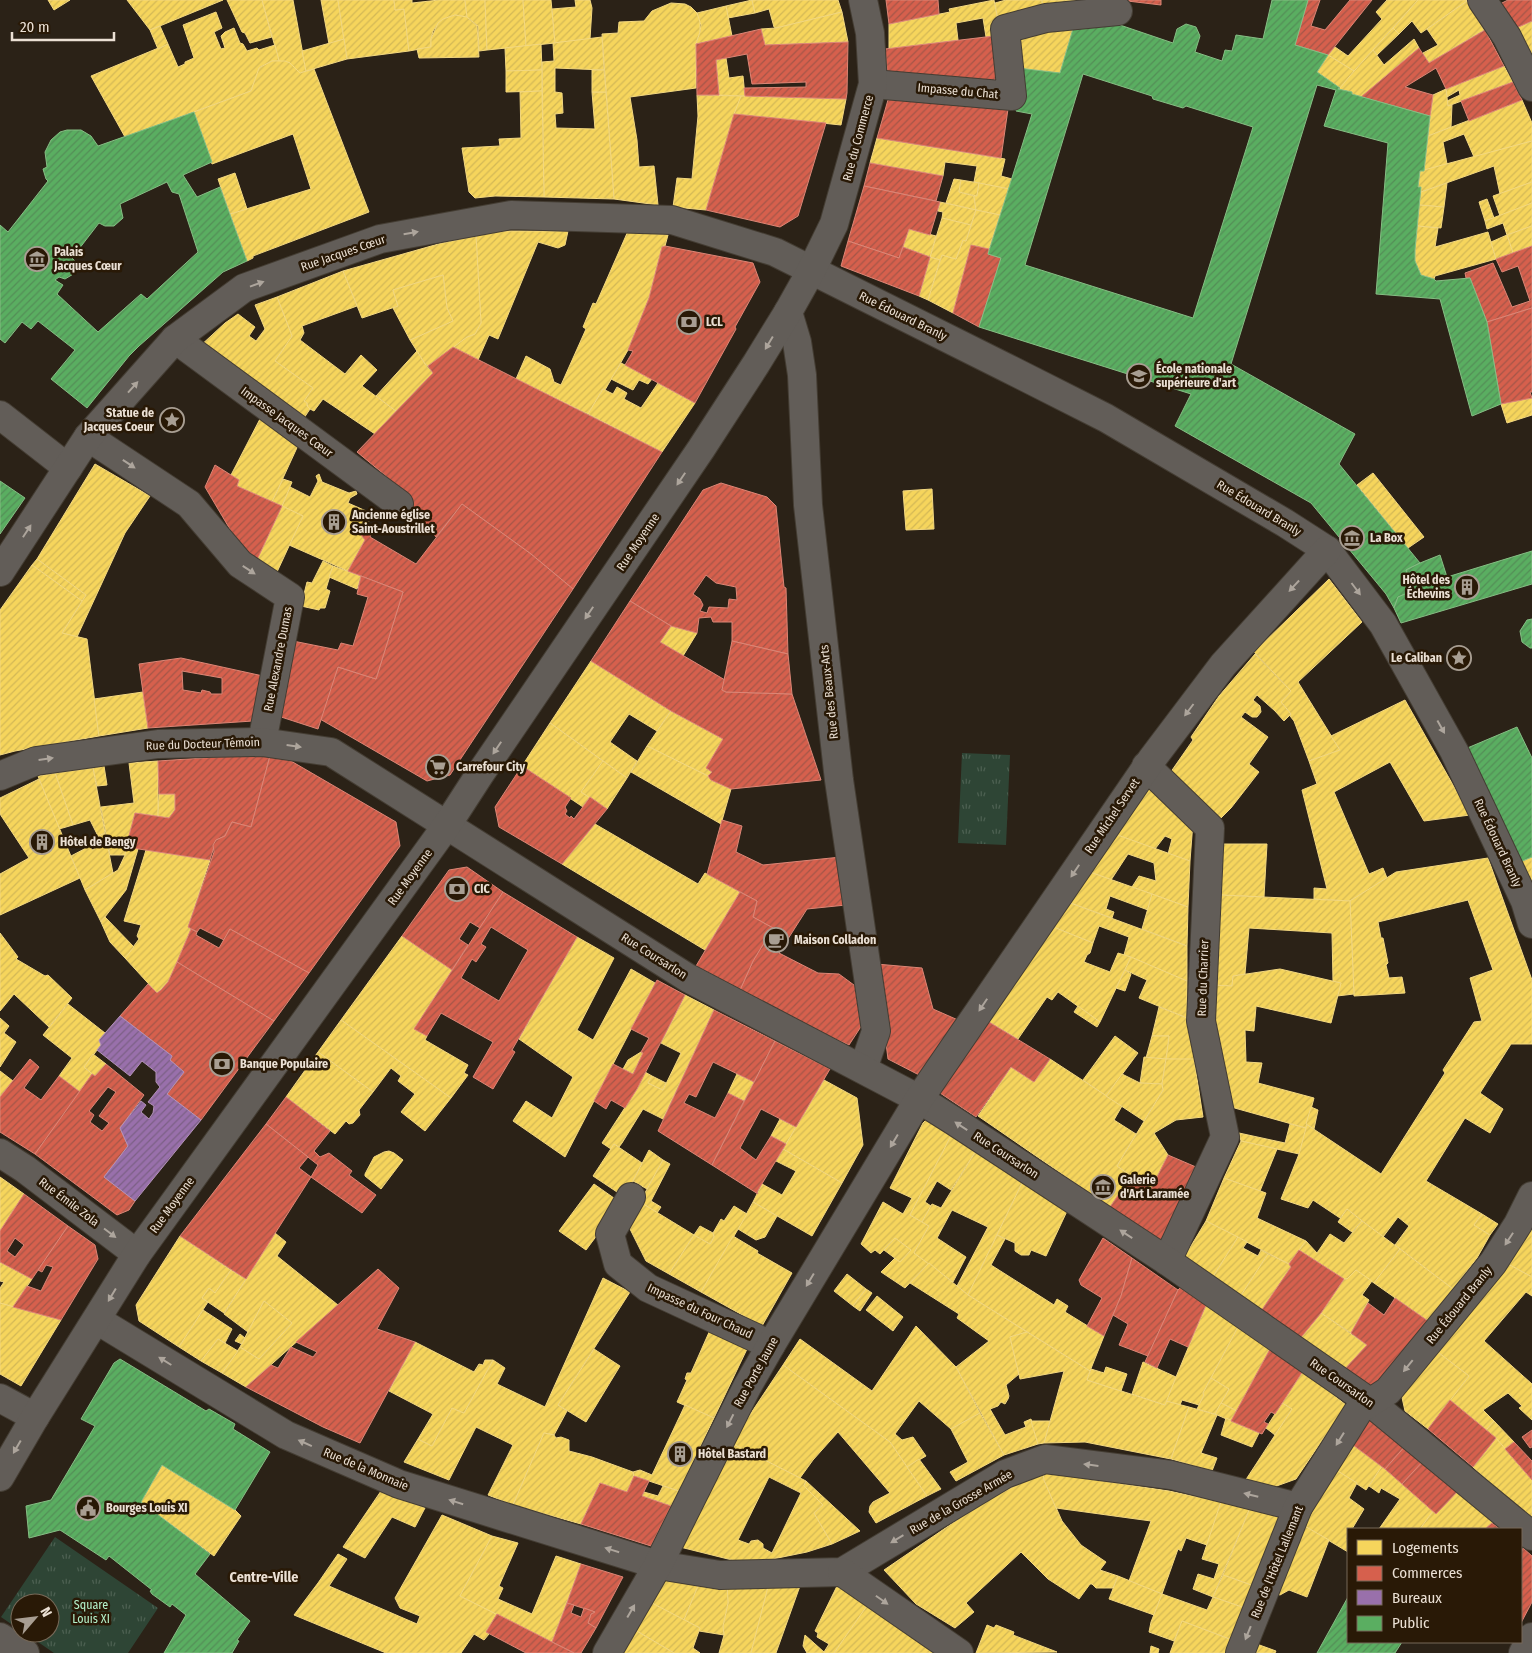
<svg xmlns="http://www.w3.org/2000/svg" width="1532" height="1653" font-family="'Fira Sans Condensed',sans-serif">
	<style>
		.grass { fill: url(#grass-tufts) }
		.homes { fill: url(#homes-hatch); stroke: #f3d880; fill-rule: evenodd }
		.shops { fill: url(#shops-hatch); stroke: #dc8676; fill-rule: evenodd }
		.offices { fill: url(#offices-hatch); stroke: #b292b7 }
		.public { fill: url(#public-hatch); stroke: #86bd84; fill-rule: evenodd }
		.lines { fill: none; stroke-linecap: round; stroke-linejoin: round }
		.street-casing { stroke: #443d33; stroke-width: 30 }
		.street { stroke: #625d58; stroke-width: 28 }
		.oneway { fill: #ada59c }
		.labels { text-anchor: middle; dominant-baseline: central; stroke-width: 5; stroke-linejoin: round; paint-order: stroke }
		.street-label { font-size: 12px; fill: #ebe0d4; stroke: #291906 }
		.poi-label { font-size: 12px; font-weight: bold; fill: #ebe0d4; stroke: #291906; text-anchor: start }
		.park-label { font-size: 12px; fill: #b3f1ca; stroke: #291906 }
		.neighbourhood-label { font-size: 14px; font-weight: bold; fill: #ebe0d4; stroke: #291906 }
	</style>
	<defs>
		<pattern id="grass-tufts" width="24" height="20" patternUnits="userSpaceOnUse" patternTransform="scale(1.25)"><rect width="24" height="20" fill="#2e4535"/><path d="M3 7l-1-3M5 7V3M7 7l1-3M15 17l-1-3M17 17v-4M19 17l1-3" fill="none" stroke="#4c6051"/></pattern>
		<pattern id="homes-hatch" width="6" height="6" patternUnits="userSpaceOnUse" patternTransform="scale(1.25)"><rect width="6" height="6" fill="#f6d55c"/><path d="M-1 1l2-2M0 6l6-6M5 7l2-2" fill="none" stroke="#d3b856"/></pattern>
		<pattern id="shops-hatch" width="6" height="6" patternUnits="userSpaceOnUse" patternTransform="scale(1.25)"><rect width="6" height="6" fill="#d6604d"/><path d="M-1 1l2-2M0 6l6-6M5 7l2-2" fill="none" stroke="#a45648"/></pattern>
		<pattern id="offices-hatch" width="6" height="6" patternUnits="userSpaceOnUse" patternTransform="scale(1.25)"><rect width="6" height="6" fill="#9970ab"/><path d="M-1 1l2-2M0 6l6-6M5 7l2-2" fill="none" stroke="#7c6086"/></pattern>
		<pattern id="public-hatch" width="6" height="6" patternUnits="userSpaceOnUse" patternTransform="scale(1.25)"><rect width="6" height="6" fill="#5aae61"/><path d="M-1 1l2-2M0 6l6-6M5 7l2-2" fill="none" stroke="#548e57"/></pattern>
	</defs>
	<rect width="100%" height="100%" fill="#2b2217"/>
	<g class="grass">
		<polygon points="962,753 1010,755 1006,845 958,843"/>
		<polygon points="55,1537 158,1608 128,1653 54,1653 25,1633 50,1633 50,1603 20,1603 20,1630 1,1617"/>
	</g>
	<g class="homes">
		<polygon points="48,0 70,0 54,10"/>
		<polygon points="127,0 223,0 150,30"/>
		<polygon points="227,0 262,0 272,37 250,43 245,33 242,32"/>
		<polygon points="262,0 293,0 306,71 300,73 290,63 279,61"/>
		<polygon points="321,0 338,0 344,39 329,44"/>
		<polygon points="338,0 394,0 395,10 404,9 409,51 347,59"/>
		<polygon points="394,0 412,0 412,3 439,0 465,0 467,17 455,15 443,19 437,25 433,31 431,39 431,47 409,51 404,9 395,10"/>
		<polygon points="465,0 485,0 487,50 479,51 478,26 467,17"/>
		<polygon points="485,0 523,0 526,46 487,50"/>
		<polygon points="523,0 551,0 555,43 526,46"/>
		<polygon points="575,0 590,0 592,8 590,39 555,43 552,9 576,7"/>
		<polygon points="752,0 755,13 728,18 726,6"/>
		<polygon points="752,0 838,0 842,12 776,28 774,27 769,9 755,13"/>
		<polygon points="994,0 998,21 993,22 994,36 986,37 983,18 956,23 958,40 889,49 889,24 950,12 949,9"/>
		<polygon points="1006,0 1042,0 1043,9 998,21 995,3"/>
		<polygon points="1042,0 1077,0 1077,5 1043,9"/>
		<polygon points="1387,0 1418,0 1354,71 1328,55 1335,47 1348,56 1382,19 1376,12"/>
		<polygon points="1418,0 1466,0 1467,1 1421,33 1412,21 1399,34 1393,28"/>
		<polygon points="1467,1 1484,30 1429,63 1423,53 1438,45 1427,29"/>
		<polygon points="671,3 685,4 691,7 697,13 700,19 700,32 696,44 696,88 630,97 637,140 639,167 654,166 658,205 614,199 602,34 618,33 619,22 644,21 652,11"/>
		<polygon points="726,6 732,36 696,44 700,32 701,25 697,13"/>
		<polygon points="216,12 222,28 214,32 221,49 225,48 221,36 225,32 234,28 240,43 243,44 247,51 257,48 259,50 275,45 279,61 272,61 260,67 251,91 125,137 91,76 168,44 178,67 185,64 185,62 194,58 183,25"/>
		<polygon points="842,12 848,42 765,45 761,29 776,28"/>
		<polygon points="455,15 467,17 477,26 479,57 419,58 417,49 431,47 431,39 438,23 443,19"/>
		<polygon points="1532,21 1532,58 1514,29"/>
		<polygon points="1075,22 1060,73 1018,68 1019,30"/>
		<polygon points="160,26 168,44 158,49 150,30"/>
		<polygon points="1393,28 1399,34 1377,55 1373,50"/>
		<polygon points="602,37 604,70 555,68 555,92 562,93 563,113 555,114 556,128 595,129 592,92 606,92 614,199 544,197 542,62 554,61 553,43"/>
		<polygon points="344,39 347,59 306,71 302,51"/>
		<polygon points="1414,39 1419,48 1361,97 1352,94 1352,92 1338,89 1373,50 1384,65"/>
		<polygon points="541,44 542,70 506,71 505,48"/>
		<polygon points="1328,55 1354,71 1340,88 1317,72"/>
		<polygon points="726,58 729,78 743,76 745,96 719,95 716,60"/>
		<polygon points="272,61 285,61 290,63 300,73 314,69 369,212 253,256 253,258 247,261 230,214 311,189 293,134 212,164 194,112 251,91 259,68"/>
		<polygon points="1504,66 1513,82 1448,106 1447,101 1460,95 1459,90 1447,97 1446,89"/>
		<polygon points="542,70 542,91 506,92 506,71"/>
		<polygon points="592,70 604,70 606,92 592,92"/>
		<polygon points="1446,89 1448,106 1452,105 1451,127 1428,136 1433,95"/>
		<polygon points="542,91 544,197 495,196 475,198 469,192 462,148 500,146 499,139 521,138 520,92"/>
		<polygon points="697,95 741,96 706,210 673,207 677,178 692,179 698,116"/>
		<polygon points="741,96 745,96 846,99 841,125 734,114"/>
		<polygon points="1522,100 1532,123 1532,141 1474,157 1464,134 1443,142 1447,164 1424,171 1428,136"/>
		<polygon points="877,138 1005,159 1001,176 1012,179 1009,189 974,182 977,166 945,162 943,176 870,163"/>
		<polygon points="1532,141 1532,182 1500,194 1494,166 1421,192 1421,187 1418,187 1420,171"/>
		<polygon points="235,173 247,209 230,214 218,179"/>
		<polygon points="954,179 961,180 959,192 974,196 976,210 946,203"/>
		<polygon points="961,180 979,183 977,196 959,192"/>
		<polygon points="1532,182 1532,203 1500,216 1493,196"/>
		<polygon points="979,183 1009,189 1000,215 976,210 974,196 977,196"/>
		<polygon points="1447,183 1444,207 1419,205 1421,192"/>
		<polygon points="1487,199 1494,218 1485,221 1479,202"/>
		<polygon points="940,202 976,210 971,225 942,218 943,212 938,211"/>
		<polygon points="1532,203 1532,226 1507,235 1503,223 1487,229 1485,221"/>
		<polygon points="1419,205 1444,207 1441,228 1417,226"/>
		<polygon points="976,210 1000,215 989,249 971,245 953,313 928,300 942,255 956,259 963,240 966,241"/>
		<polygon points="942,218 971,225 966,241 963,240 956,259 942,255 940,260 930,257"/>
		<polygon points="1417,226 1438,228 1435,247 1488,232 1496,259 1435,276 1434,279 1421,275 1415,261 1415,250"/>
		<polygon points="1532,226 1532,246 1513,253 1507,235"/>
		<polygon points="909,229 936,236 930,257 903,247"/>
		<polygon points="500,231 568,231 565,245 558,248 538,242 498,339 489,335 478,360 453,347 467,337 475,334 481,323 476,236"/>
		<polygon points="628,231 668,235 665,246 662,247 649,298 628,350 605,390 603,389 588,414 516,379 526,356 550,369 554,382 561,385 586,329 583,327 593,303 596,304"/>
		<polygon points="1507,235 1513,253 1496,259 1491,242"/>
		<polygon points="476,236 481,323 475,334 467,337 428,366 425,364 410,340 453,321 447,308 443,275 393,290 398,306 362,318 343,271 442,243"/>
		<polygon points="930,257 940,260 928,300 919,296"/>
		<polygon points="343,271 357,306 302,326 304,333 300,340 345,374 361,355 377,370 362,386 396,411 375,434 323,399 314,411 308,408 307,403 304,401 313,388 275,361 292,336 277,297"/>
		<polygon points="443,275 447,308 453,321 410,340 393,308 398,306 393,290"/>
		<polygon points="277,297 292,336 275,361 313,388 304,401 307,403 307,406 310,409 302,421 198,348 225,323 238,314 255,327 249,336 256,341 265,329 255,305"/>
		<polygon points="417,351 425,364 433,373 396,411 376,396"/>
		<polygon points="621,363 625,365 652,379 648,384 639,380 633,390 611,379"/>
		<polygon points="658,383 695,403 662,452 588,414 603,389 613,394 617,387 627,393 624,399 641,408"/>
		<polygon points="1532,398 1532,415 1507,423 1501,404"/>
		<polygon points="261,417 301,439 272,502 237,486 239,480 231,475"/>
		<polygon points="95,464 150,496 125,533 77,637 62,633 86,595 37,559"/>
		<polygon points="1373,473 1424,537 1408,548 1357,485"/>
		<polygon points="319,474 322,482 349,493 356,491 357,494 350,498 348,503 373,514 361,535 365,540 348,571 289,545 303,516 282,506 290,487 310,497 318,481 316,476"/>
		<polygon points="283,479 292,482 282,506 272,502"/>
		<polygon points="932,489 934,529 906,530 903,491"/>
		<polygon points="282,506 303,516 277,572 256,562"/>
		<polygon points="37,559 86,595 82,601 32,565"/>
		<polygon points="323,561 333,566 326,589 330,591 325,608 320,608 319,610 301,606 307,582 312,583"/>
		<polygon points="32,565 82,601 62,633 87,639 99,736 15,751 0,755 0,610"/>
		<polygon points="333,566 361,576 357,589 329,577"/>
		<polygon points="1329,579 1362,622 1298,682 1340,750 1309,761 1294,721 1290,716 1291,714 1281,702 1291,691 1254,652"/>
		<polygon points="671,626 697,633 683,656 660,642"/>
		<polygon points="1255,654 1291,691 1281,702 1291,714 1284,721 1275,711 1257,695 1253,700 1260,706 1261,712 1257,717 1252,717 1245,712 1241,717 1268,737 1249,764 1259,772 1231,808 1219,820 1168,776 1193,740 1191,737 1219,696"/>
		<polygon points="591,661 671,711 657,731 629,714 610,742 637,761 627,778 550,723"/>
		<polygon points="143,692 148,728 99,736 94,699"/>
		<polygon points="1405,700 1470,815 1424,821 1390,762 1334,792 1369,874 1383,868 1387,878 1350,901 1314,899 1314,888 1327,889 1302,790 1317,784 1309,761 1340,750 1331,736"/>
		<polygon points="671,711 723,739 706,768 712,772 708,776 647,746"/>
		<polygon points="550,723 603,761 581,792 590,797 583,807 522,766"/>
		<polygon points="647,746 708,776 711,780 731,789 721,824 631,772"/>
		<polygon points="158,761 158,816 135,813 125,855 110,855 101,807 134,803 129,763"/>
		<polygon points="603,761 627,778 607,809 581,792"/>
		<polygon points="104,766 107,785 97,786 93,768"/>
		<polygon points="93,768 105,833 98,836 90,820 73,825 55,773"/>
		<polygon points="55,773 73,825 59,829 38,776"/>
		<polygon points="39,779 80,878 0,915 0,874 29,858 0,814 0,798"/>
		<polygon points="1145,782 1193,822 1190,861 1168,854 1172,839 1165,836 1155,849 1112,833"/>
		<polygon points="159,794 175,794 175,810 169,818 158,816"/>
		<polygon points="595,824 698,884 705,873 740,892 705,950 562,864"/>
		<polygon points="105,833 113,873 85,890 71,856 90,846 92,850 100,846 96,838"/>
		<polygon points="1112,833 1190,861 1188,907 1132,887 1139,876 1156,881 1154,863 1128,854 1111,880 1087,871"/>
		<polygon points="1223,844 1267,844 1264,897 1220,895"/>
		<polygon points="126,847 138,849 126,890 101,922 85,890 118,870 125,855"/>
		<polygon points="146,850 210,860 188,927 191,929 173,972 168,982 157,993 125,958 139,939 137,936 141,925 124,921"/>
		<polygon points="1532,857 1532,885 1520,862"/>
		<polygon points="1488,858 1532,980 1532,1044 1511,1044 1480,1093 1503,1109 1490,1133 1465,1118 1426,1181 1482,1214 1474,1225 1490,1235 1477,1258 1453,1289 1395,1245 1409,1226 1398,1217 1383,1237 1347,1209 1340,1218 1313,1200 1308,1208 1281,1199 1299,1154 1306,1124 1381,1174 1445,1073 1443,1070 1474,1022 1482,1021 1470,978 1493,970 1468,900 1378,922 1381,938 1383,938 1388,963 1386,965 1389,978 1402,977 1405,993 1354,996 1350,901 1396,872"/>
		<polygon points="1087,871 1152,894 1148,910 1110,896 1106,909 1114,912 1112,918 1062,900"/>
		<polygon points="1152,894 1188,907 1187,946 1142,929"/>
		<polygon points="1220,895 1350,901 1354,994 1337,996 1341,983 1333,982 1332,933 1249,928 1245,974 1233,976 1232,986 1213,985"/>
		<polygon points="1062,900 1187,946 1187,981 1124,955 1129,937 1099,926 1093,943 1046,924"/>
		<polygon points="105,917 134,947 125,958 110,942 101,922"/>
		<polygon points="1046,924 1093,943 1090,953 1087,955 1084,962 1110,972 1118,953 1131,957 1100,1022 1058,992 1052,1000 1047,997 1018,1039 984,1019"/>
		<polygon points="0,933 18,957 16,959 45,976 48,975 72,998 49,1027 14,994 0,1011"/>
		<polygon points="402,936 452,970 414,1029 427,1036 425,1040 468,1065 464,1073 468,1075 451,1098 341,1020"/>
		<polygon points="577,937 614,958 577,1030 593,1040 631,969 655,983 565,1157 513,1121 526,1101 552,1118 573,1077 519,1039"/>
		<polygon points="1131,957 1187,981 1187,1018 1139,998 1147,980 1125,970"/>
		<polygon points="1280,969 1341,983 1331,1023 1256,1006 1254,1031 1245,1030 1246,1062 1262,1063 1258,1083 1314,1098 1306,1128 1231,1107 1212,1007 1213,985 1232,986 1233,976"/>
		<polygon points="1125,970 1131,974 1125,991 1116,988"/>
		<polygon points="685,995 714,1010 663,1119 643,1109 622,1143 619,1147 614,1144 611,1149 602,1143 637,1089 645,1072 652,1076 648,1083 663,1090 681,1053 661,1043"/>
		<polygon points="68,1004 105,1033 99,1040 101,1045 84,1067 92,1074 80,1092 59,1076 72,1058 43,1035"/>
		<polygon points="1078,1006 1100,1022 1097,1027 1074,1012"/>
		<polygon points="1159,1007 1187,1018 1196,1060 1166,1059 1169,1036 1152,1036"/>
		<polygon points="0,1018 9,1026 4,1033 16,1042 0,1067"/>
		<polygon points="341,1020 451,1098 425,1131 401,1112 415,1094 398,1081 401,1076 391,1068 373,1092 318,1052"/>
		<polygon points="1115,1036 1138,1053 1106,1096 1083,1080"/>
		<polygon points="1152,1036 1169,1036 1166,1059 1146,1058"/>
		<polygon points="318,1052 373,1092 359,1110 360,1115 353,1123 349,1124 346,1121 335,1134 286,1097"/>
		<polygon points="641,1052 643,1053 633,1074 623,1069 628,1060"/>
		<polygon points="93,1054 106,1064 95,1076 84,1067"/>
		<polygon points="1144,1057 1166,1059 1162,1084 1140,1083"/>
		<polygon points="1050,1059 1122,1106 1114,1120 1136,1134 1117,1166 1131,1176 1110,1207 978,1116 1011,1067 1034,1082"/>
		<polygon points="1166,1059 1194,1059 1203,1117 1176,1120 1154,1133 1168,1155 1151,1189 1117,1166 1163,1090 1162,1084"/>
		<polygon points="0,1071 13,1081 0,1097"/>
		<polygon points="737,1074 754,1082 744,1101 728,1093"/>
		<polygon points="1122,1074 1140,1083 1162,1084 1163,1090 1144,1121 1106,1096"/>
		<polygon points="652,1076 666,1083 663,1090 648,1083"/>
		<polygon points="824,1080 857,1098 863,1145 842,1183 783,1149"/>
		<polygon points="1311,1107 1318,1110 1314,1129 1306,1124"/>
		<polygon points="780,1119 796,1127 786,1144 771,1136"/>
		<polygon points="927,1119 952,1134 910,1215 929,1226 914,1253 929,1263 905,1288 881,1272 895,1258 900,1262 911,1250 895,1238 880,1254 875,1250 871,1253 861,1244 883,1202 903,1214 912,1198 890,1188 923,1123"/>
		<polygon points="1290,1124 1306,1128 1299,1154 1241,1141 1239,1133 1285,1143"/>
		<polygon points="952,1134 977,1149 951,1190 937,1181 925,1202 931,1206 922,1222 910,1215"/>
		<polygon points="1241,1141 1277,1149 1260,1191 1224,1178"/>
		<polygon points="614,1144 642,1163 633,1181 623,1196 593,1176"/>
		<polygon points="783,1149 842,1183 812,1236 753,1202 762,1184 782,1195 796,1171 776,1161"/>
		<polygon points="977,1149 1023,1181 968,1295 957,1286 988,1227 952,1210 937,1238 966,1257 953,1282 914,1253 929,1226 922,1222 932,1204 941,1208"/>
		<polygon points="649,1150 663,1160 647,1189 633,1181"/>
		<polygon points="389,1151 394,1153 403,1160 381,1189 365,1176 365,1174 374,1157 384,1152"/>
		<polygon points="663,1160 670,1164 651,1201 661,1207 657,1213 640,1202"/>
		<polygon points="0,1177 24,1194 0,1231"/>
		<polygon points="1224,1178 1266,1193 1257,1218 1306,1241 1289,1264 1206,1221"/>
		<polygon points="1023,1181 1068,1209 1046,1256 1031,1250 1029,1255 1021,1255 1015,1251 1015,1243 997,1235"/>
		<polygon points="594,1184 621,1203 586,1250 559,1231"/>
		<polygon points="640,1202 694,1235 669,1274 646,1261 628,1225"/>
		<polygon points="753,1202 777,1216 765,1237 756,1240 738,1229"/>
		<polygon points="734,1206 747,1214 701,1292 669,1274 694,1235 710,1244 714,1237 713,1233 721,1219 724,1221"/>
		<polygon points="1347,1209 1362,1221 1352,1232 1338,1222"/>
		<polygon points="1482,1214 1498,1224 1490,1235 1474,1225"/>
		<polygon points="1206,1221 1238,1237 1211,1280 1183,1259"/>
		<polygon points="1362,1221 1400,1249 1374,1283 1356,1270 1347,1279 1344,1279 1299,1250 1306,1241 1317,1253 1330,1234 1344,1243"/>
		<polygon points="700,1226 713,1233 714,1237 710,1244 694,1235"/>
		<polygon points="1531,1227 1532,1228 1532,1277 1506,1263"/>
		<polygon points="275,1233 286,1242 277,1256 338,1305 246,1387 222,1373 240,1347 259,1359 292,1323 264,1301 248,1332 224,1314"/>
		<polygon points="997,1235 1005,1239 991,1265 1054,1305 1057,1299 1068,1306 1065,1312 1104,1336 1090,1371 968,1295"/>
		<polygon points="180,1236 231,1270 215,1293 209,1288 202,1298 208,1302 179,1347 139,1321 136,1305"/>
		<polygon points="733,1236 758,1251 757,1253 792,1273 762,1326 701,1292"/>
		<polygon points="1238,1237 1247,1242 1243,1248 1258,1256 1261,1250 1268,1254 1238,1300 1211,1280"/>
		<polygon points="895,1238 911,1250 900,1262 884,1250"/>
		<polygon points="1400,1249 1453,1289 1428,1321 1374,1283"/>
		<polygon points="1268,1254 1289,1264 1291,1267 1259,1314 1238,1300"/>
		<polygon points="0,1262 32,1279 13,1307 0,1303 0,1288 4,1282 0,1281"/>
		<polygon points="929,1263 968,1295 1027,1332 1010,1337 1019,1374 1006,1385 1009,1396 1008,1399 1005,1404 1001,1402 998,1406 990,1409 1005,1435 1026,1427 1024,1422 1031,1419 1038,1444 1004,1455 956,1367 989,1341 957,1318 959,1314 910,1283"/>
		<polygon points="1506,1263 1532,1277 1532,1296 1526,1292 1484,1341 1532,1384 1532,1420 1519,1408 1522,1406 1508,1393 1483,1410 1494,1421 1486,1430 1450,1400 1469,1376 1435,1350"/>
		<polygon points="231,1270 246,1279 224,1313 202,1298 209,1288 215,1293"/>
		<polygon points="1356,1270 1372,1281 1362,1295 1369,1300 1351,1333 1321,1313 1344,1279 1347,1279"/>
		<polygon points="847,1274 866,1289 853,1306 834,1291"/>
		<polygon points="603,1278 630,1292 558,1405 567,1411 554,1435 544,1433 513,1505 488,1495 513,1445 476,1427 449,1480 404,1462 418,1439 432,1446 452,1408 464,1413 493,1360 505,1368 497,1384 545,1407"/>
		<polygon points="866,1289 872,1293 860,1311 853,1306"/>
		<polygon points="877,1296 903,1317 893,1331 866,1310"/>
		<polygon points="264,1301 292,1323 259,1359 240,1347"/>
		<polygon points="0,1303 61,1320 21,1386 0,1374"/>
		<polygon points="1206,1305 1238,1327 1203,1393 1204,1395 1199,1405 1182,1400 1180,1405 1166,1401"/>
		<polygon points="203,1310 232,1329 225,1343 218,1339 201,1361 179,1347"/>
		<polygon points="1321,1313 1367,1345 1343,1371 1298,1341"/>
		<polygon points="916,1326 956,1367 980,1413 951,1429 919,1401 895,1434 902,1440 913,1437 926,1456 907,1467 890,1442 783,1365 800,1339 872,1391"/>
		<polygon points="1238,1327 1270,1349 1237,1411 1221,1403 1229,1389 1211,1378"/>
		<polygon points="710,1330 748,1347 714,1418 677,1402 687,1380 685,1379 687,1373 691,1373"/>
		<polygon points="1027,1332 1090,1371 1087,1380 1165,1405 1166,1401 1189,1407 1171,1459 1085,1442 1044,1443 1064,1371 1020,1379 1010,1337"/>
		<polygon points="240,1334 245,1338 242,1344 235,1341"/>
		<polygon points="218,1339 238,1351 222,1373 201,1361"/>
		<polygon points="415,1342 474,1372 479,1364 483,1365 485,1360 493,1360 464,1413 452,1408 432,1446 418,1439 433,1414 389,1391"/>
		<polygon points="594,1349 620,1366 586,1422 558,1405"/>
		<polygon points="1435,1350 1469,1376 1428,1429 1405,1411 1401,1393"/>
		<polygon points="1143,1362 1176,1377 1165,1405 1132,1394"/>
		<polygon points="783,1365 890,1442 927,1496 876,1523 869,1512 870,1506 873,1502 890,1493 838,1432 813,1460 800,1478 731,1443"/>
		<polygon points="1106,1367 1127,1374 1121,1391 1087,1380 1091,1369 1104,1373"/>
		<polygon points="1303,1371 1346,1405 1296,1479 1271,1488 1245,1481 1292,1409 1282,1403"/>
		<polygon points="1211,1378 1229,1389 1215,1414 1197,1409 1204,1395 1203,1393"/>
		<polygon points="1221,1403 1237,1411 1231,1421 1215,1414"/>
		<polygon points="1282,1403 1292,1409 1275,1435 1266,1428"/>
		<polygon points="685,1405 714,1418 679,1491 634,1476 634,1478 633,1472 640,1470 652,1475"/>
		<polygon points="1189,1407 1217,1415 1201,1453 1217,1458 1212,1471 1171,1459"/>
		<polygon points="980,1413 1004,1455 956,1481 950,1472 968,1462 951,1429"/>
		<polygon points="1226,1418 1259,1433 1252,1447 1221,1435"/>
		<polygon points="1031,1421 1050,1421 1044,1443 1038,1444"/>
		<polygon points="1494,1421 1514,1442 1505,1449 1486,1430"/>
		<polygon points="544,1433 554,1435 556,1438 561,1437 569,1440 569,1451 592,1457 633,1472 634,1478 627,1492 600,1483 581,1524 513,1505"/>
		<polygon points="1496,1438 1532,1480 1532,1518 1506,1498 1473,1467"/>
		<polygon points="1349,1442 1382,1466 1366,1490 1333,1468"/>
		<path d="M 731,1443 L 806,1481 L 804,1486 L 823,1505 L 814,1513 L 832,1544 L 807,1552 L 748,1564 L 680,1547 ZM 769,1477 L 801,1493 L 772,1553 L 763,1548 L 763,1544 L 758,1540 L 751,1541 L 749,1544 L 738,1540 Z"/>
		<polygon points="919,1459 941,1489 927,1496 907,1467"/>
		<polygon points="162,1465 235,1510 241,1516 214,1556 141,1502"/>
		<polygon points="1382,1466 1433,1511 1420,1529 1379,1529 1400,1499 1381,1488 1379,1493 1369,1486"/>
		<polygon points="1333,1468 1357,1483 1349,1498 1364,1509 1352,1529 1348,1529 1348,1535 1346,1539 1348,1540 1348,1552 1301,1524"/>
		<polygon points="1043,1472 1044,1480 1062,1521 1081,1545 1106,1562 1100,1570 1118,1576 1113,1588 1096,1588 1092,1584 1090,1584 1079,1599 1048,1579 1021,1552 966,1603 974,1612 955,1628 916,1604 884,1570 985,1501"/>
		<polygon points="1043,1472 1169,1491 1221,1502 1207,1545 1186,1538 1181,1551 1178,1549 1162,1594 1129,1581 1151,1521 1056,1508 1044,1480"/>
		<polygon points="806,1481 860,1531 832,1544 814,1513 823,1505 804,1486"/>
		<polygon points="663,1486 679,1491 671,1506 642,1496 644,1492 658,1496"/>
		<polygon points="1459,1490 1493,1522 1485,1529 1420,1529 1433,1511 1436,1514"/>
		<polygon points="381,1491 425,1508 415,1527 392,1517 365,1558 343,1547"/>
		<polygon points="1221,1502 1250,1508 1213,1597 1193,1589 1198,1574 1214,1579 1219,1564 1202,1559"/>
		<polygon points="1250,1508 1280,1516 1254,1586 1223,1575"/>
		<polygon points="442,1515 492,1536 460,1596 497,1614 486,1632 489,1634 484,1640 474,1634 461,1653 386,1653 294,1615 318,1583 338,1554 347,1559 329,1586 417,1624 420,1616 400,1608 395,1598"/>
		<polygon points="1301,1524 1329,1540 1307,1597 1289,1590 1280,1595 1274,1593"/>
		<polygon points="492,1536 518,1543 499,1586 503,1588 498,1599 532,1614 556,1556 581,1564 552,1642 460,1596"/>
		<polygon points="663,1573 698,1586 684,1620 647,1601"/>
		<polygon points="1223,1575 1254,1586 1245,1608 1213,1597"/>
		<polygon points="1118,1576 1162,1594 1154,1615 1109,1599"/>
		<polygon points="770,1580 751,1653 719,1653 724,1635 723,1626 728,1603 727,1584"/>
		<polygon points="727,1584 728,1603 723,1626 724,1635 699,1631 700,1628 684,1620 698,1586"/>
		<polygon points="838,1584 872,1599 834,1653 825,1653 824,1652 829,1644 817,1637 818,1633 815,1631"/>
		<polygon points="800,1586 776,1653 751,1653 768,1587"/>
		<polygon points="1162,1594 1207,1610 1213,1597 1245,1608 1232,1640 1182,1621 1174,1641 1149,1632 1151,1622"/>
		<polygon points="871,1600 944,1653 834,1653"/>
		<polygon points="650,1602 700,1628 693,1648 700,1653 674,1653 635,1630"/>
		<polygon points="1182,1621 1232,1640 1227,1653 1170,1653"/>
		<polygon points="987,1625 994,1628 996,1625 1014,1632 1013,1635 1057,1652 976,1653"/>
		<polygon points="635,1630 674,1653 623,1653"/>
		<polygon points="805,1635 824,1652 825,1653 807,1653 803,1646"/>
		<polygon points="1254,1643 1276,1651 1275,1653 1258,1653 1251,1650"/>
		<polygon points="1151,1646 1159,1649 1158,1653 1150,1653"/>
	</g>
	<g class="shops">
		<polygon points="886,0 938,0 939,14 889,24"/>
		<polygon points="1077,0 1161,0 1161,5 1119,0 1077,5"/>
		<polygon points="1308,0 1320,0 1311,26 1325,30 1350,0 1372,0 1328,55 1295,45"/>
		<polygon points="1508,0 1532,0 1532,21 1514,29 1500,4"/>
		<polygon points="761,29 765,45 848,42 847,93 846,99 745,96 744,88 806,87 806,82 752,84 747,54 716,60 719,95 697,95 696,44"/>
		<polygon points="1485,30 1504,66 1446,89 1436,68 1405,87 1433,95 1430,116 1361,97 1419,48 1429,63"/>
		<polygon points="994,36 1000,77 992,81 888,79 885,49"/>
		<polygon points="1513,82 1522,100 1469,121 1461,101"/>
		<polygon points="890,93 1008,109 1001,158 877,138"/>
		<polygon points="734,114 826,123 798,216 780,227 706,210"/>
		<polygon points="870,163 943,176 936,201 864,186"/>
		<polygon points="864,186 940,202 930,235 909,229 899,258 848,241"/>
		<polygon points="848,241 899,258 903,247 930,257 919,296 841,266"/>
		<polygon points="971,245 989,249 988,254 1001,258 979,327 953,313"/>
		<polygon points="665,246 753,263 760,282 735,327 736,329 695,403 625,365 633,351 628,350 649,298 662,247"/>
		<polygon points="1532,246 1532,308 1487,322 1470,278 1466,278 1465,273 1493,263 1512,307 1530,301 1518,266 1502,272 1496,259"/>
		<polygon points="1532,308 1532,392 1530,392 1532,398 1501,404 1487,322"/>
		<polygon points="453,347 662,452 573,589 531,554 462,504 436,537 386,476 357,452 433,373 428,366"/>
		<polygon points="215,465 239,480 237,486 282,506 256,562 244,553 205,487"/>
		<path d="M 721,483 L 767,497 L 776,506 L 784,587 L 786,588 L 788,654 L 732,641 L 732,622 L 713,622 L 711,617 L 699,618 L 697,633 L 671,626 L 630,601 L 703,490 ZM 706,575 L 716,583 L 736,587 L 737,600 L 729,599 L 728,608 L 709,607 L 707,613 L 700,611 L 703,605 L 700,599 L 693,594 Z"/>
		<polygon points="462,504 531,554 573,589 450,775 427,781 320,719 338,667 376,679 403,592 348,571 365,540 361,535 365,528 372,532 370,537 416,564"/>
		<polygon points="361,576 403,592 376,679 338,667 318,729 275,715 293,641 338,650 341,643 353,646 368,597 357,594"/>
		<polygon points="630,601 671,626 660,642 725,680 722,690 726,692 792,694 821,780 731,789 711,780 708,776 712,772 706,768 723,739 671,711 591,661"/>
		<polygon points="732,641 788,654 792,694 726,692 722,690"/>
		<path d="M 181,658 L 263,676 L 253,721 L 148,728 L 139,664 ZM 182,671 L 222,678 L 222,694 L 211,694 L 210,692 L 202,690 L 201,693 L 183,690 Z"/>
		<polygon points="233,756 270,756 251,827 232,822 225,836 216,840 210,860 126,847 135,813 169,818 175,810 175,794 159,794 158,761"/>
		<polygon points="270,756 291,761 396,822 400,846 309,973 230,929 224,940 200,928 197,932 188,927 214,852 213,845 216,840 225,836 232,822 251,827"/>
		<polygon points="522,766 571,798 565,807 567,811 565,814 570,818 571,816 574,819 590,797 607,809 562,864 499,827 495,807"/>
		<polygon points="722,820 742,826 736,852 763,865 841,857 846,905 807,909 779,953 818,973 839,974 858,988 862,1025 849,1045 810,1028 740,990 753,961 773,928 753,917 757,901 707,874"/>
		<polygon points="467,867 503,892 480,928 470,922 459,939 468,945 452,970 402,936 449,870"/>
		<path d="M 503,892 L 577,937 L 512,1050 L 515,1052 L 493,1089 L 473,1077 L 493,1042 L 441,1013 L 427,1036 L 414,1029 ZM 491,927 L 528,950 L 499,1001 L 461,978 L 472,959 L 476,962 L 486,947 L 481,944 Z"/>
		<polygon points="740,892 757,901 753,917 773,928 753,961 740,990 696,966"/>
		<polygon points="191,929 197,932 196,935 219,948 230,929 309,973 274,1021 177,962"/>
		<polygon points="177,962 274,1021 201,1120 167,1094 184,1072 170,1060 172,1056 120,1016 148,984 157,993 161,990 168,982"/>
		<polygon points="876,964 922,968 933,1009 958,1020 923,1077 888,1059"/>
		<polygon points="657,980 685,995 637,1089 625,1108 611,1100 606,1109 594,1101 613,1064 633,1074 643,1053 641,1052 649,1038 631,1029"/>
		<polygon points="714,1010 775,1041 754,1082 713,1062 696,1097 689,1094 684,1103 715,1118 728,1093 744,1101 712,1165 658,1131"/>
		<polygon points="984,1019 1050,1059 1034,1082 1011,1067 976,1117 937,1091"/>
		<polygon points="775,1041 830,1069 796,1127 761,1109 740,1148 756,1160 771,1136 786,1144 757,1192 758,1194 712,1165"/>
		<polygon points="30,1059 39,1067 24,1088 41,1100 59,1076 80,1092 35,1154 0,1132 0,1097"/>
		<path d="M 106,1064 L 144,1095 L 120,1128 L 128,1146 L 104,1177 L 135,1201 L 129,1210 L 117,1215 L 35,1154 L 92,1074 L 95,1076 ZM 108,1087 L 116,1092 L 99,1116 L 109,1123 L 102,1131 L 90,1122 L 94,1115 L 89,1111 Z"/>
		<polygon points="286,1097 330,1131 314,1151 320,1157 329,1153 352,1171 349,1175 376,1195 362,1213 311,1177 318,1165 266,1124"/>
		<polygon points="266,1124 308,1157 299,1168 311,1177 246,1279 180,1236"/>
		<polygon points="1168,1155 1196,1167 1164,1244 1110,1207 1131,1176 1151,1189"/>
		<path d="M 24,1194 L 68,1226 L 32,1279 L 0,1262 L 0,1231 ZM 15,1238 L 24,1245 L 15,1257 L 7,1251 Z"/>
		<polygon points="68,1226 95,1245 98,1259 61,1320 13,1307 27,1286 41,1291 53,1267 46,1265 42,1272 38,1270"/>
		<polygon points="1103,1238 1132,1258 1121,1296 1104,1336 1087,1326 1102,1298 1081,1285 1079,1280"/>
		<polygon points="1299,1250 1344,1279 1321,1313 1298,1341 1259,1314 1291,1267 1289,1264"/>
		<polygon points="1132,1258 1178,1290 1148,1356 1119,1345 1128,1324 1113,1315 1121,1296"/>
		<polygon points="378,1269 399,1288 377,1329 415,1342 360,1443 323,1427 246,1387 271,1365 278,1368 291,1347 313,1357 317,1352 296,1342"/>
		<polygon points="1180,1288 1206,1305 1188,1347 1170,1339 1157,1368 1145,1362 1178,1290"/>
		<polygon points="1395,1298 1428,1321 1371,1391 1343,1371 1367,1345 1351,1333 1368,1303 1384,1315"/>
		<polygon points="1270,1349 1303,1371 1275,1414 1271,1412 1264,1422 1268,1424 1262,1434 1231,1421"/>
		<polygon points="1450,1400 1496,1438 1473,1467 1428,1429"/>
		<polygon points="1367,1414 1407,1444 1385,1469 1349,1442"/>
		<polygon points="1532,1430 1532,1447 1530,1448 1522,1437"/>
		<polygon points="1514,1442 1532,1461 1532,1480 1505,1449"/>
		<polygon points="1407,1444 1426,1458 1402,1484 1385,1469"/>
		<polygon points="1426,1458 1459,1490 1436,1514 1402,1484"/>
		<polygon points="634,1476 649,1481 642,1496 671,1506 651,1546 581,1524 600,1483 627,1492"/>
		<polygon points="1492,1523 1500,1529 1485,1529"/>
		<polygon points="1523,1548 1532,1556 1532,1602 1521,1623 1521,1553"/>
		<polygon points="581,1564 623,1577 596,1628 588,1623 591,1614 595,1612 567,1603"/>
		<polygon points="567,1603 574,1605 571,1613 581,1617 584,1608 595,1612 591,1614 588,1623 596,1628 581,1653 574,1653 552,1642"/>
		<polygon points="497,1614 552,1642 574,1653 526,1653 486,1632"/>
	</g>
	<polygon class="offices" points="120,1016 172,1056 170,1060 184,1072 167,1094 201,1120 135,1201 104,1177 128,1146 120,1128 141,1101 146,1105 141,1112 149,1119 153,1113 154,1106 148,1102 160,1087 156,1082 156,1072 142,1061 130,1076 97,1050 101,1045 99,1040"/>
	<g class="public">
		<path d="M 1272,0 L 1308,0 L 1295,45 L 1328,55 L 1317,72 L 1340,88 L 1338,89 L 1352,92 L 1352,94 L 1430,116 L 1424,171 L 1420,171 L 1418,187 L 1421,187 L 1415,250 L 1415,261 L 1421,275 L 1434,279 L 1436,281 L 1470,278 L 1487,322 L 1501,404 L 1472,416 L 1440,299 L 1376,294 L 1388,143 L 1324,126 L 1336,90 L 1317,85 L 1231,364 L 1355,434 L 1339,464 L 1420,563 L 1406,570 L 1415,590 L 1398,597 L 1394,608 L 1386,594 L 1311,503 L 1175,426 L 1191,394 L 979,327 L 1001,258 L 988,254 L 1032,114 L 1016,111 L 1018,68 L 1060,73 L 1075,22 L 1114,23 L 1173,43 L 1177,29 L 1186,24 L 1196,27 L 1200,36 L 1195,52 L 1222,61 L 1225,50 L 1232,51 L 1236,35 L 1263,39 ZM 1083,74 L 1152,96 L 1153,99 L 1183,108 L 1186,106 L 1253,127 L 1193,318 L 1025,265 Z"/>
		<path d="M 194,112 L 212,162 L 183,175 L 197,197 L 220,187 L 247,261 L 223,272 L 139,346 L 129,356 L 87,408 L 51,379 L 75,350 L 38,321 L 31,329 L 22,322 L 5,343 L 0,339 L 0,225 L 8,232 L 48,181 L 46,179 L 43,169 L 47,167 L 45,152 L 51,140 L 60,132 L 67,130 L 81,130 L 91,136 L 98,146 ZM 167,182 L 172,192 L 179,194 L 198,252 L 147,299 L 141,294 L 98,332 L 57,294 L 63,285 L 55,280 L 59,277 L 65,279 L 75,273 L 75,261 L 72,258 L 99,223 L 105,226 L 114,226 L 123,218 L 120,204 Z"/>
		<polygon points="0,481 25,498 0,534"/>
		<polygon points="1532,551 1532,584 1401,623 1394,608 1398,597 1415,590 1406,570 1420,563 1440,555 1447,577"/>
		<polygon points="1532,619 1532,648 1530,648 1522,642 1520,631 1527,620"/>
		<polygon points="1517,727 1532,758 1532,857 1520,862 1465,749"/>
		<polygon points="120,1359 206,1411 209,1409 235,1424 233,1429 270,1452 235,1510 162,1465 141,1502 210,1554 195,1574 250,1621 237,1640 239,1641 232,1653 164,1653 186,1615 172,1604 170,1607 152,1594 150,1591 152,1590 109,1556 106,1560 60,1530 29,1538 26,1506 51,1500 95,1426 81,1419 114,1363"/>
		<polygon points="1348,1597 1348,1642 1402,1642 1395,1653 1317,1653"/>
	</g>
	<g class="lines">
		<defs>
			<g id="street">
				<polyline points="1482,0 1507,37 1532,87"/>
				<polyline points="873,84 1012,96 1005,29 1046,18 1118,11"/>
				<polyline points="788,312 797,342 802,375 808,505 839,780 876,1031 863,1069"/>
				<polyline points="175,339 399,504"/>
				<polyline points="0,415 68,468"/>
				<polyline points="88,437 189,504 240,564 290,597 262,742"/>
				<polyline points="0,572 88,437 175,339 244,288 380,239 511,215 672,220 775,252 1007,368 1106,418 1285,523 1327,550 1383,624 1454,751 1525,901 1532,924"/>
				<polyline points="1146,766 1210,828 1201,1021 1225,1137 1167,1261"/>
				<polyline points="0,776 36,761 158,744 262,742 331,752 688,978 919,1099 954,1121 1167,1261 1371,1403 1532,1536"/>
				<polyline points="0,1153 25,1169 137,1254"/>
				<polyline points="631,1197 610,1234 618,1264 648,1288 771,1345"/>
				<polyline points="97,1320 286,1435 399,1484 658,1565 720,1575 842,1572 1005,1474 1045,1459 1171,1475 1298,1507"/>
				<polyline points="0,1398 35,1417"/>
				<polyline points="0,1477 35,1417 137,1254 447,825 480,774 701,449 756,364 788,312 811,271 834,224 873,84 870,33 863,0"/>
				<polyline points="842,1572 959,1653"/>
				<polyline points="0,1637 25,1653"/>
				<polyline points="607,1653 658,1565 747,1387 771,1345 919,1099 1152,759 1223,665 1327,550"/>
				<polyline points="1240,1653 1298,1507 1359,1410 1388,1391 1493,1263 1518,1224 1532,1196"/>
				<polyline points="1523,1653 1532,1637"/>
			</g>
		</defs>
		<use href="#street" class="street-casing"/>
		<use href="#street" class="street"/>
	</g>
	<defs><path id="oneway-solid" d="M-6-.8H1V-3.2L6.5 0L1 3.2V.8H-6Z" transform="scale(1.25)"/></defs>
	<g class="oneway">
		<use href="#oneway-solid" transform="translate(411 233) rotate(-10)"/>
		<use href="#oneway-solid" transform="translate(257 284) rotate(-20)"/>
		<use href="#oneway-solid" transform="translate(769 343) rotate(121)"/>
		<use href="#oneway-solid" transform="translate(133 387) rotate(-48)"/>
		<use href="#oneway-solid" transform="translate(129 464) rotate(34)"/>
		<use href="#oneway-solid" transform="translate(681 479) rotate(124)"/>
		<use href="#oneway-solid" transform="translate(27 531) rotate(-57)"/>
		<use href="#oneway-solid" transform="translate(249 570) rotate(33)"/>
		<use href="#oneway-solid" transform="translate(1294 586) rotate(133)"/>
		<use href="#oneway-solid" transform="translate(1356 589) rotate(53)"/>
		<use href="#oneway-solid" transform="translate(589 613) rotate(124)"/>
		<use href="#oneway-solid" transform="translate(1189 710) rotate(127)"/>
		<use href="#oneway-solid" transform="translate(1441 727) rotate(61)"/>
		<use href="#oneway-solid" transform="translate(294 746) rotate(8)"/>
		<use href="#oneway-solid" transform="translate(497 748) rotate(124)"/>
		<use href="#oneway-solid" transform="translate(46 759) rotate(-8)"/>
		<use href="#oneway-solid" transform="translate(1075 871) rotate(124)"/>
		<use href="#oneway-solid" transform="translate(983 1005) rotate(124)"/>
		<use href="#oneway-solid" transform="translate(961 1126) rotate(-147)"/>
		<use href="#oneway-solid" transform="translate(894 1141) rotate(121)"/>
		<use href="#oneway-solid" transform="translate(110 1233) rotate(37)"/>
		<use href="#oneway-solid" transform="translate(1126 1234) rotate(-147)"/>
		<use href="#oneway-solid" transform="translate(1509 1239) rotate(123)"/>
		<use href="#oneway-solid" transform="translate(810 1280) rotate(121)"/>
		<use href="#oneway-solid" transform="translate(112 1295) rotate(121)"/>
		<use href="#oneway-solid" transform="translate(165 1361) rotate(-148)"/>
		<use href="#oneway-solid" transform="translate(1408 1366) rotate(129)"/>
		<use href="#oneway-solid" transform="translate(730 1421) rotate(117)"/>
		<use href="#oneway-solid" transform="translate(1340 1439) rotate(122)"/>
		<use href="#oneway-solid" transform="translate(305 1443) rotate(-156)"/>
		<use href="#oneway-solid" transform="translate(17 1447) rotate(120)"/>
		<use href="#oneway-solid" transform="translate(1091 1465) rotate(-173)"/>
		<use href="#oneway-solid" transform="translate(1251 1495) rotate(-166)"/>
		<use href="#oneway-solid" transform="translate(456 1502) rotate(-163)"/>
		<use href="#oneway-solid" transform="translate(897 1539) rotate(149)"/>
		<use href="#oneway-solid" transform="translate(612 1550) rotate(-163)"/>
		<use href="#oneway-solid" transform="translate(882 1600) rotate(35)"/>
		<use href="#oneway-solid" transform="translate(631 1611) rotate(-60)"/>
		<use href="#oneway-solid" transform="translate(1248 1633) rotate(112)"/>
	</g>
	<defs>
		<symbol id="museum-ring" viewBox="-11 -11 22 22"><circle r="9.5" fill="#291906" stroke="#a89e92" stroke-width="1.5"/><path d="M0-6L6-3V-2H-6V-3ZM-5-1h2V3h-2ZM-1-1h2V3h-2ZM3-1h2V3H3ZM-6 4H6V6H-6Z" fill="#a89e92"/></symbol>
		<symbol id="bank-ring" viewBox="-11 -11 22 22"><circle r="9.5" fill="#291906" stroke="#a89e92" stroke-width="1.5"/><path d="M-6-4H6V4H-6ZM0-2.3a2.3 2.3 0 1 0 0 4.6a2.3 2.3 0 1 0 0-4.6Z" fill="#a89e92"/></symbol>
		<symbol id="university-ring" viewBox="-11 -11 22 22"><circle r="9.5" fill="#291906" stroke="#a89e92" stroke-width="1.5"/><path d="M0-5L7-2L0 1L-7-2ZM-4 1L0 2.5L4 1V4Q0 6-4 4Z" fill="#a89e92"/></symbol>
		<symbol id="sight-ring" viewBox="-11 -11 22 22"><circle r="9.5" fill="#291906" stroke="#a89e92" stroke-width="1.5"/><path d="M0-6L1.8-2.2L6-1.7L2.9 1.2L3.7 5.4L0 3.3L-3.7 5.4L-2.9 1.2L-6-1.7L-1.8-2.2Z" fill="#a89e92"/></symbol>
		<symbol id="building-ring" viewBox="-11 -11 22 22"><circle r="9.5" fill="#291906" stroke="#a89e92" stroke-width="1.5"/><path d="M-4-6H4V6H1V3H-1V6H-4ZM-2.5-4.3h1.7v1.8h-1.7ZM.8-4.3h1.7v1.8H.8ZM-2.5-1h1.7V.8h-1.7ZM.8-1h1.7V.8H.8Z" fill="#a89e92"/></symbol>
		<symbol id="supermarket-ring" viewBox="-11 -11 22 22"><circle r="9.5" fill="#291906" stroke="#a89e92" stroke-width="1.5"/><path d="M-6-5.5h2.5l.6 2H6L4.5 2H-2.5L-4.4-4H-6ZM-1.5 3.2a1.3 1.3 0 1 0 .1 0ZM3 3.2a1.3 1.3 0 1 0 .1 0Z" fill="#a89e92"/></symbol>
		<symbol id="cafe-ring" viewBox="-11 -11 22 22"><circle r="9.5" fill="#291906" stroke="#a89e92" stroke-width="1.5"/><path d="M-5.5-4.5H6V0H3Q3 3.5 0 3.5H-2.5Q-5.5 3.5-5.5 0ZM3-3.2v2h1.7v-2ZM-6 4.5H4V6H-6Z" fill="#a89e92"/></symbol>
		<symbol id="civic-ring" viewBox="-11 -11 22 22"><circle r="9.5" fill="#291906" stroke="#a89e92" stroke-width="1.5"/><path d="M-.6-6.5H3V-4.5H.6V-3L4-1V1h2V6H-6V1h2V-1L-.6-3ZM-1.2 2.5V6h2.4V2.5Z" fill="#a89e92"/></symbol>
	</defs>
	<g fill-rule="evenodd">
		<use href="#museum-ring" x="23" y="245" width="28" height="28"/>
		<use href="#bank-ring" x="675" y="308" width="28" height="28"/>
		<use href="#university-ring" x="1125" y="362" width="28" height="28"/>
		<use href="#sight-ring" x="158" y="406" width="28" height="28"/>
		<use href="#building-ring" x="320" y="508" width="28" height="28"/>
		<use href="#museum-ring" x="1338" y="524" width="28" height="28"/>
		<use href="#building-ring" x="1453" y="573" width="28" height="28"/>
		<use href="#sight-ring" x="1445" y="644" width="28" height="28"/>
		<use href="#supermarket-ring" x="424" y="753" width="28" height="28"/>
		<use href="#building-ring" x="28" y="828" width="28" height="28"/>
		<use href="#bank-ring" x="443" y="875" width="28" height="28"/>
		<use href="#cafe-ring" x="762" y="926" width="28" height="28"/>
		<use href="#bank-ring" x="208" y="1050" width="28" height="28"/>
		<use href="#museum-ring" x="1089" y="1173" width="28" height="28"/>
		<use href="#building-ring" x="666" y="1440" width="28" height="28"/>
		<use href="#civic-ring" x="74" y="1494" width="28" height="28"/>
	</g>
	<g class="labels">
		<g class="street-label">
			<text transform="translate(958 91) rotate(5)">Impasse du Chat</text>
			<text transform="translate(858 138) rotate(-75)">Rue du Commerce</text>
			<text transform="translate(343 253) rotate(-19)">Rue Jacques Cœur</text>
			<text transform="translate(903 316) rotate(26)">Rue Édouard Branly</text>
			<text transform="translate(287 422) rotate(36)">Impasse Jacques Cœur</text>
			<text transform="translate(1259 508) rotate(31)">Rue Édouard Branly</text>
			<text transform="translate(638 542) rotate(-56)">Rue Moyenne</text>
			<text transform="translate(278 659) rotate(-79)">Rue Alexandre Dumas</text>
			<text transform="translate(829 692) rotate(-96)">Rue des Beaux-Arts</text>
			<text transform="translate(203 744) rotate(-2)">Rue du Docteur Témoin</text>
			<text transform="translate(1112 816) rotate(-56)">Rue Michel Servet</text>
			<text transform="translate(1498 843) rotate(65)">Rue Édouard Branly</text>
			<text transform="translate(410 877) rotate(-54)">Rue Moyenne</text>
			<text transform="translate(654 956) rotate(32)">Rue Coursarlon</text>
			<text transform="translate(1203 978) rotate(-88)">Rue du Charrier</text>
			<text transform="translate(1006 1155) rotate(33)">Rue Coursarlon</text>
			<text transform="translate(69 1202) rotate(37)">Rue Émile Zola</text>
			<text transform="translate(172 1205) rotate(-54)">Rue Moyenne</text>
			<text transform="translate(1459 1305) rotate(-51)">Rue Édouard Branly</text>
			<text transform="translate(700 1311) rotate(25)">Impasse du Four Chaud</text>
			<text transform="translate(756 1372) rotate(-61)">Rue Porte Jaune</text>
			<text transform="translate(1342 1383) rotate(35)">Rue Coursarlon</text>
			<text transform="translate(366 1469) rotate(23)">Rue de la Monnaie</text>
			<text transform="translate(961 1502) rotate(-30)">Rue de la Grosse Armée</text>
			<text transform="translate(1277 1562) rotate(-68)">Rue de l'Hôtel Lallemant</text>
		</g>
		<g class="poi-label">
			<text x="54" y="252">Palais<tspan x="54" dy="14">Jacques Cœur</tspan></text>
			<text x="706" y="322">LCL</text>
			<text x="1156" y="369">École nationale<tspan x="1156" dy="14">supérieure d'art</tspan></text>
			<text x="154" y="413" text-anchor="end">Statue de<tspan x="154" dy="14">Jacques Coeur</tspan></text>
			<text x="352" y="515">Ancienne église<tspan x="352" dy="14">Saint-Aoustrillet</tspan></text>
			<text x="1370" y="538">La Box</text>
			<text x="1450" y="580" text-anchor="end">Hôtel des<tspan x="1450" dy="14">Échevins</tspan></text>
			<text x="1442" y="658" text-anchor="end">Le Caliban</text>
			<text x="456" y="767">Carrefour City</text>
			<text x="60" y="842">Hôtel de Bengy</text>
			<text x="474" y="889">CIC</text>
			<text x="794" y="940">Maison Colladon</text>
			<text x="240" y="1064">Banque Populaire</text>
			<text x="1120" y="1180">Galerie<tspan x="1120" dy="14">d'Art Laramée</tspan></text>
			<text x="698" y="1454">Hôtel Bastard</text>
			<text x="106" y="1508">Bourges Louis XI</text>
		</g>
		<g class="park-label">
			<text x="91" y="1605">Square<tspan x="91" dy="14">Louis XI</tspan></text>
		</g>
		<g class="neighbourhood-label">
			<text x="264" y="1577">Centre-Ville</text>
		</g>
	</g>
	<rect x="1347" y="1528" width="175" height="115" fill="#291906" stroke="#776958"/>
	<rect x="1357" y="1540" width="25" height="15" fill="#f6d55c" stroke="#776958"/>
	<text x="1392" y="1553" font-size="15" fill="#ebe0d4">Logements</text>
	<rect x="1357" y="1566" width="25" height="15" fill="#d6604d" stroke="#776958"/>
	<text x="1392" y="1578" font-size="15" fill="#ebe0d4">Commerces</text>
	<rect x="1357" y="1590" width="25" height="15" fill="#9970ab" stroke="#776958"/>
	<text x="1392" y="1603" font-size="15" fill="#ebe0d4">Bureaux</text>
	<rect x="1357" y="1616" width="25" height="15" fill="#5aae61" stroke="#776958"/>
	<text x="1392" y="1628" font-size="15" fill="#ebe0d4">Public</text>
	<g transform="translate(35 1618) rotate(62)"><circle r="24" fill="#291906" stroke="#776958"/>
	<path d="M0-4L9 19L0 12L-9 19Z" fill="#a89e92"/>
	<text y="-8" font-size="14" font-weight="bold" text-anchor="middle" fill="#ebe0d4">N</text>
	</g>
	<path d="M12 32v8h102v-8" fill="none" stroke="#ebe0d4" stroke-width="2.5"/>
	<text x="20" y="32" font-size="15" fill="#ebe0d4" stroke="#291906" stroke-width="4" paint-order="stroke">20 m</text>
</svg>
